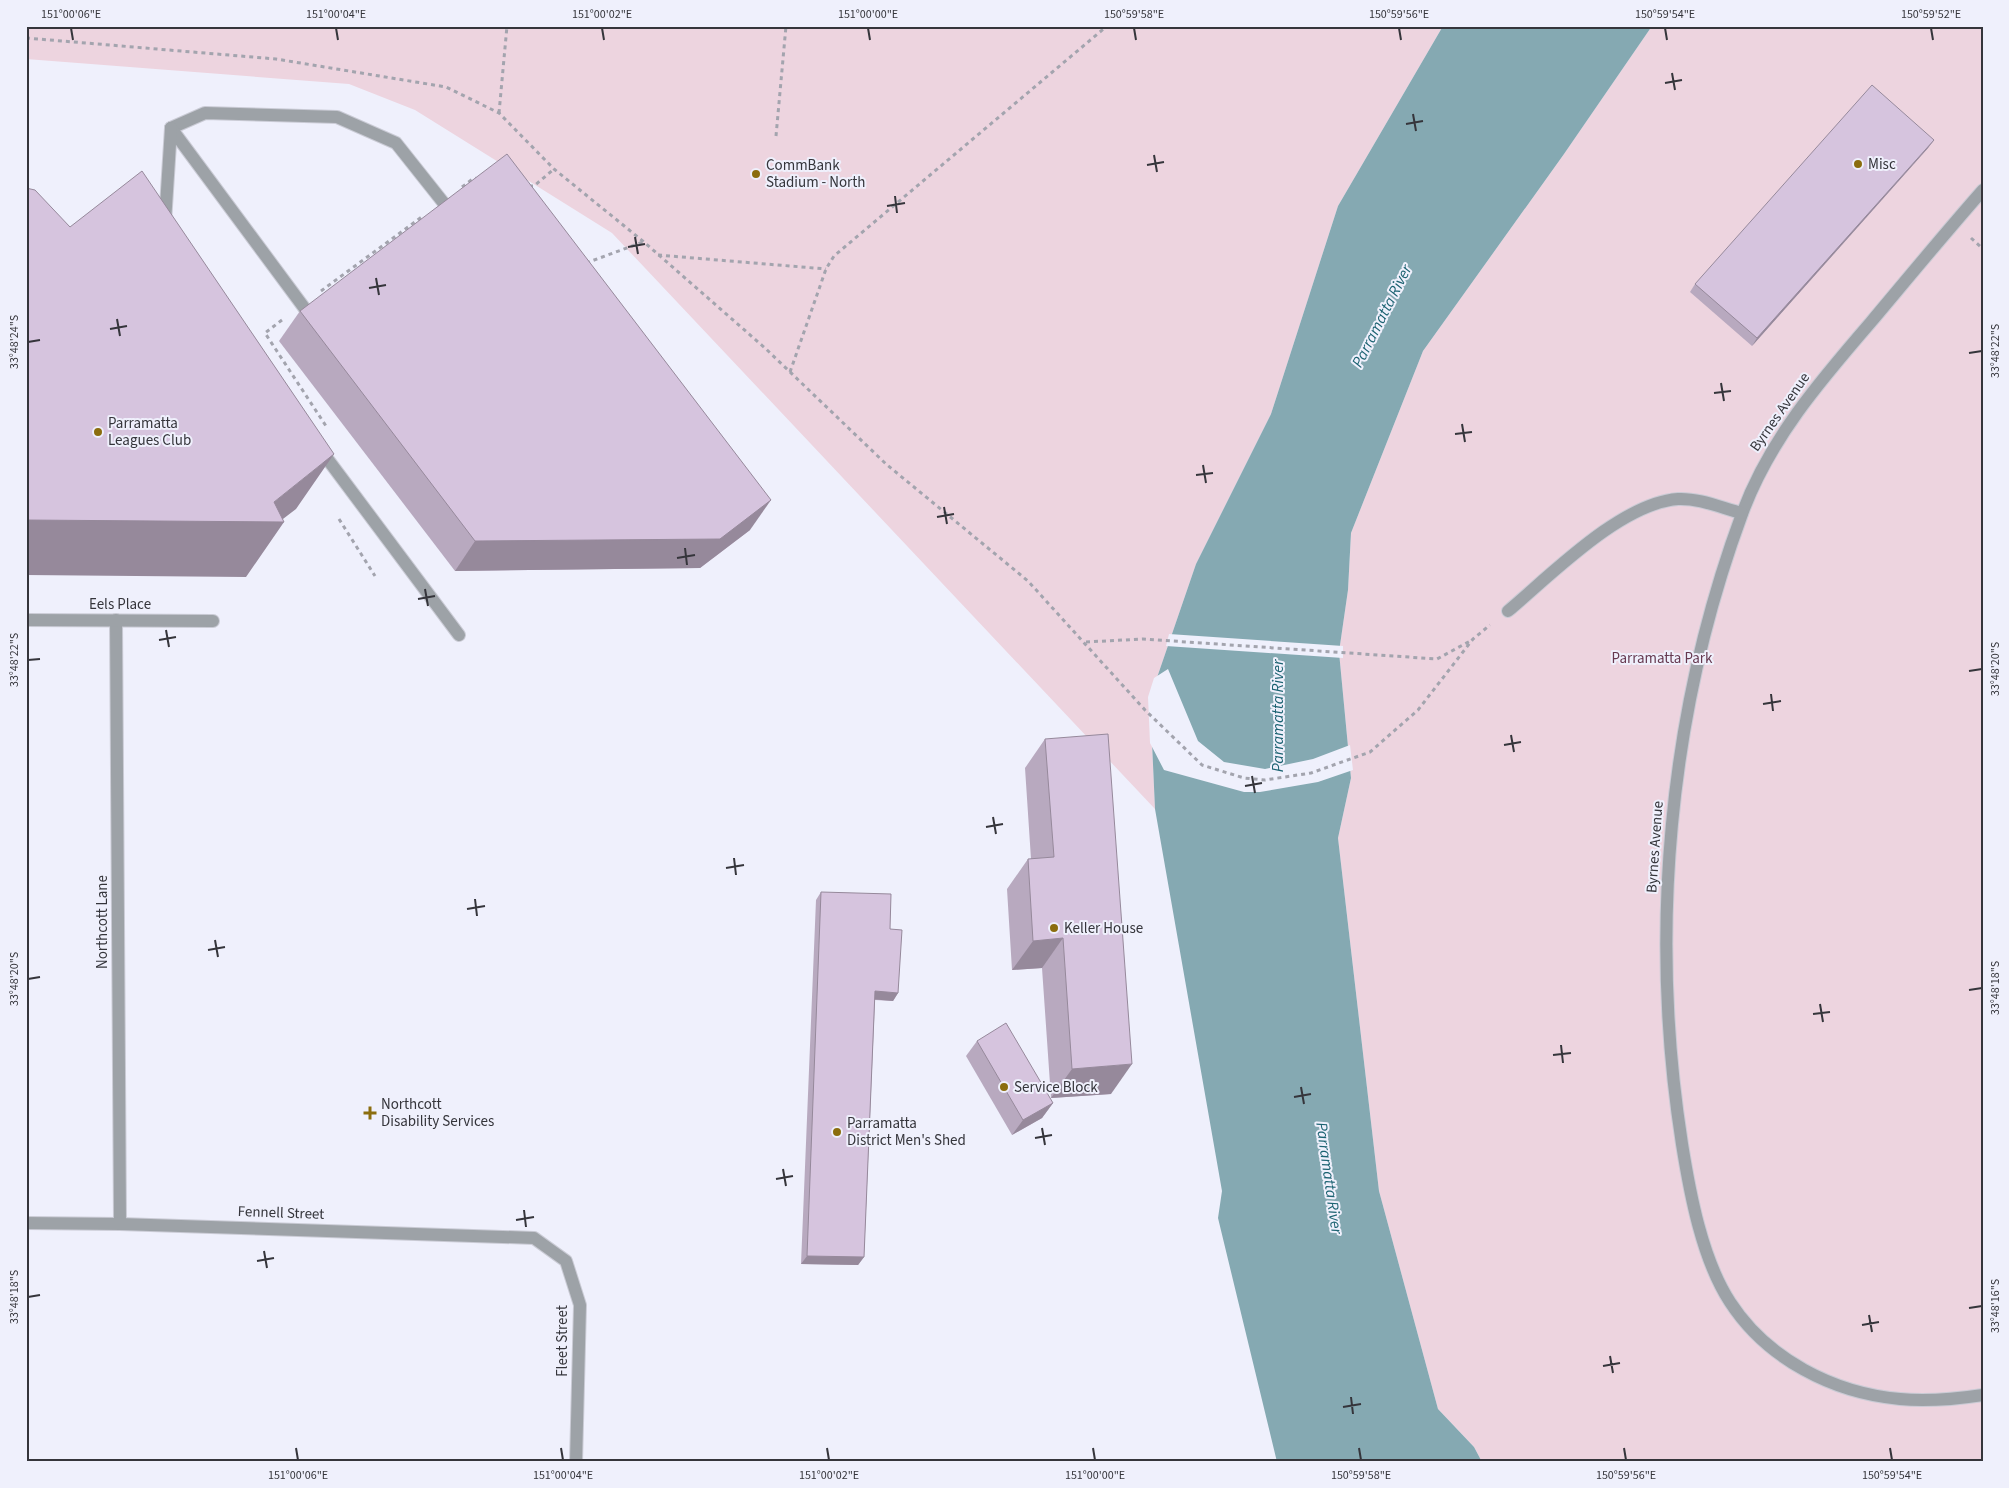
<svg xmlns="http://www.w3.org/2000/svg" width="2009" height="1488" font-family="'Source Sans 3',sans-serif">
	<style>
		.green { fill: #edd4df }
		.water { fill: #85a9b2 }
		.pier { fill: #eff0fc }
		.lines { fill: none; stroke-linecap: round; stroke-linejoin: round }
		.lane-casing { stroke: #cacbd5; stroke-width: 14 }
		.street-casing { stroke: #cacbd5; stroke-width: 14 }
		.path { stroke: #a3a4ae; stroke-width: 3; stroke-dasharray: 4 4; stroke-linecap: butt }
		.lane { stroke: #9da2a7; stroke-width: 12 }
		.street { stroke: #9da2a7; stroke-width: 12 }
		.wall { fill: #b8a9bf }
		.shaded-wall { fill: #96899b }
		.building { fill: #d6c4de; stroke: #96899b }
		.ticks { fill: none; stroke: #35353b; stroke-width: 2 }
		.poi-dot { fill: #8b6d0e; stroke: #eff0fc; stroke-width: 2 }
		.labels { text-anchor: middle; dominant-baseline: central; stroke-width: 4; stroke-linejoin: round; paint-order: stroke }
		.poi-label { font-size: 15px; fill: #35353b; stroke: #eff0fc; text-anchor: start }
		.street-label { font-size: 15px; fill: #35353b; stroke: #eff0fc }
		.park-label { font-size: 15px; fill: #663950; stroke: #eff0fc }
		.water-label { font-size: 16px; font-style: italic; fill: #1b6271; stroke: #eff0fc }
		.neatline { fill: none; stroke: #35353b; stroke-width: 2 }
		.ticks-label { font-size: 12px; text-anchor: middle; fill: #35353b }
	</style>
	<rect width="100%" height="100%" fill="#eff0fc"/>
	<g class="green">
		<polygon points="26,26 1443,26 1338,206 1271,414 1196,564 1150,698 1155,809 612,233 415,110 349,84 26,59"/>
		<polygon points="1652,26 1983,26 1983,1462 1482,1462 1474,1447 1438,1409 1379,1191 1338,838 1351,778 1339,652 1348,590 1351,533 1423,351 1564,154"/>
	</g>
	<polygon class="water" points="1443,26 1652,26 1564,154 1423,351 1351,533 1348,590 1339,652 1351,778 1338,838 1379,1191 1438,1409 1474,1447 1482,1462 1277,1462 1218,1218 1222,1191 1155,809 1150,698 1196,564 1271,414 1338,206"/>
	<g class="pier">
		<polygon points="1169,634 1343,646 1343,658 1166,646"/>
		<polygon points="1168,669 1198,741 1224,762 1265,769 1313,759 1350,745 1353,770 1318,782 1260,792 1244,792 1164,770 1150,743 1148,697 1154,678"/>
	</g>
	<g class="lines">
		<defs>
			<g id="lane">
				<polyline points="171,128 205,113 337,117 396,143 450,211"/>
				<polyline points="171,128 311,317"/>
				<path d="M 1983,190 C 1945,233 1908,278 1871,322 C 1820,381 1769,440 1742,514 C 1668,714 1649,934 1682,1144 C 1690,1194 1702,1259 1730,1302 C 1767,1359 1833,1393 1900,1399 C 1928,1402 1956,1399 1983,1395"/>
				<polyline points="165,222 171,128"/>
				<polyline points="320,449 459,635"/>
				<path d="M 1508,611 C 1551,575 1621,503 1678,499 C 1699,498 1722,508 1742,513"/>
				<polyline points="116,620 120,1224"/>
			</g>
			<g id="street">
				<polyline points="26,620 213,621"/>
				<polyline points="26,1223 120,1224 534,1238 566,1261 580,1305 576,1462"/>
			</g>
		</defs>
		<use href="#lane" class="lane-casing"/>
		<use href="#street" class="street-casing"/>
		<g class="path">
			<polyline points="26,38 276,59 446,87 499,113 554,169 644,242 765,348 886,464 1028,581 1145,710 1202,765 1244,778 1265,780 1311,773 1370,752 1418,710 1473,639 1490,625"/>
			<polyline points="499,113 507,26"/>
			<polyline points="776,136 786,26"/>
			<polyline points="529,186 534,186 554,169"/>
			<polyline points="462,187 474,178 478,179"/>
			<polyline points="1971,238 1981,247 1983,245"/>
			<polyline points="658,255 826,269"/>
			<polyline points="586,263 643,242"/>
			<polyline points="321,291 423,216"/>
			<polyline points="282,320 265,333 326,426"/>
			<polyline points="790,372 826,269 834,256 1107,26"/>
			<polyline points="339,519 375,576"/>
			<polyline points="1086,642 1143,639 1437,659 1472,640"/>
		</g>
		<use href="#lane" class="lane"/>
		<use href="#street" class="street"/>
	</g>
	<g class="wall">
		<polygon points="1934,140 1928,148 1752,346 1690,292 1695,284"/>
		<polygon points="300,311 750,530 700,568 455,571 279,341"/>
		<polygon points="1045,739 1111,1094 1051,1098 1042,968 1012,970 1007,889 1028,859 1031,859 1025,768"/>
		<polygon points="821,892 898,993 893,1001 875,1000 864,1257 858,1265 801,1264 816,900"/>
		<polygon points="977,1041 1053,1103 1042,1118 1012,1135 966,1056"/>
	</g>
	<g class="shaded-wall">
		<polygon points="1934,140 1928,148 1752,346 1757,338"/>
		<polygon points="334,454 296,509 279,522 284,522 246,577 26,575 26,520 274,502"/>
		<polygon points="771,500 750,530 700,568 455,571 475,541"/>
		<polygon points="1063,938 1042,968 1012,970 1033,941"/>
		<polygon points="875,991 898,993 893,1001 870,999"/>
		<polygon points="1132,1064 1111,1094 1051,1098 1072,1069"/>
		<polygon points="1053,1103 1042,1118 1012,1135 1023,1120"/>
		<polygon points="807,1256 864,1257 858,1265 801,1264"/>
	</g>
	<g class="building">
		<polygon points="1872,85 1934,140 1757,338 1695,284"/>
		<polygon points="507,154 771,500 720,539 475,541 300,311"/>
		<polygon points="142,171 334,454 274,502 284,522 26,520 26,188 35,190 70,227"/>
		<polygon points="1108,734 1132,1064 1072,1069 1063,938 1033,941 1028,859 1054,857 1045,739"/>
		<polygon points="821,892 891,894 890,929 902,930 898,993 875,991 864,1257 807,1256"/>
		<polygon points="1006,1023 1053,1103 1023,1120 977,1041"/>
	</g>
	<path class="ticks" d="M 71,28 L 73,40M 336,28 L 338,40M 602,28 L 604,40M 868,28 L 870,40M 1134,28 L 1136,40M 1399,28 L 1401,40M 1665,28 L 1667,40M 1931,28 L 1933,40M 1672,73 L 1675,90M 1665,83 L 1682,80M 1413,114 L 1416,131M 1406,124 L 1423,121M 1154,155 L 1157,172M 1147,165 L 1164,162M 895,196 L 897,213M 887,206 L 905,203M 635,237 L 638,254M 628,247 L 645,244M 376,278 L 379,295M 369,288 L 386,285M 117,319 L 120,336M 110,329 L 127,326M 28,342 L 40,340M 1969,353 L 1982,351M 1721,383 L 1724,401M 1714,393 L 1731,391M 1462,424 L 1465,442M 1455,434 L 1472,432M 1203,465 L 1206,483M 1196,475 L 1213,473M 944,507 L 947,524M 937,517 L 954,514M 685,548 L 687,565M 677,558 L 695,555M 425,589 L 428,606M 418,599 L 435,596M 166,630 L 169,647M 159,640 L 176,637M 28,660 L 40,659M 1969,671 L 1982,669M 1771,694 L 1773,711M 1763,704 L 1781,701M 1511,735 L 1514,752M 1504,745 L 1521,742M 1252,776 L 1255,793M 1245,786 L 1262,783M 993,817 L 996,834M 986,827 L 1003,824M 734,858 L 736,875M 726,868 L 744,865M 475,899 L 477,916M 467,909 L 485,906M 215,940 L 218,957M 208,950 L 225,947M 28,979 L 40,977M 1969,990 L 1982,988M 1820,1004 L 1823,1022M 1813,1014 L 1830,1012M 1561,1045 L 1563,1063M 1553,1055 L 1571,1053M 1301,1087 L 1304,1104M 1294,1097 L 1311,1094M 1042,1128 L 1045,1145M 1035,1138 L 1052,1135M 783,1169 L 786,1186M 776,1179 L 793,1176M 524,1210 L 526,1227M 516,1220 L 534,1217M 264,1251 L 267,1268M 257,1261 L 274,1258M 28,1297 L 40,1295M 1969,1308 L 1982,1306M 1869,1315 L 1872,1332M 1862,1325 L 1879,1322M 1610,1356 L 1613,1373M 1603,1366 L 1620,1363M 1351,1397 L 1353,1414M 1343,1407 L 1361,1404M 296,1448 L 298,1460M 561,1448 L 563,1460M 827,1448 L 829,1460M 1093,1448 L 1095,1460M 1359,1448 L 1361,1460M 1624,1448 L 1626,1460M 1890,1448 L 1892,1460"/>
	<g class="poi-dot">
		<circle cx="1858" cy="164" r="5"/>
		<circle cx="756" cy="174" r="5"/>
		<circle cx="98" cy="432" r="5"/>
		<circle cx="1054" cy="928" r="5"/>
		<circle cx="1004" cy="1087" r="5"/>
		<path d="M367.5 1105.5h5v5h5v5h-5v5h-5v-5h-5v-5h5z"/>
		<circle cx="837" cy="1132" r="5"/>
	</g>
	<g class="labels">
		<g class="poi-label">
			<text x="1868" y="164">Misc</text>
			<text x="766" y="165">CommBank<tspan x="766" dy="17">Stadium - North</tspan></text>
			<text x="108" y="423">Parramatta<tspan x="108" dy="17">Leagues Club</tspan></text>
			<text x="1064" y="928">Keller House</text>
			<text x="1014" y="1087">Service Block</text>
			<text x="381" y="1104">Northcott<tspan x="381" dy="17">Disability Services</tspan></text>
			<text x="847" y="1123">Parramatta<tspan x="847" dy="17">District Men's Shed</tspan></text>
		</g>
		<g class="street-label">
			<text transform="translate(1780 412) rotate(-55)">Byrnes Avenue</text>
			<text x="120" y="604">Eels Place</text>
			<text transform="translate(1655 847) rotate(-86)">Byrnes Avenue</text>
			<text transform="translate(102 922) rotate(-90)">Northcott Lane</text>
			<text transform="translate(281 1213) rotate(2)">Fennell Street</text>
			<text transform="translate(562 1341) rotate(-90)">Fleet Street</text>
		</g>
		<g class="park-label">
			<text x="1662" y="658">Parramatta Park</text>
		</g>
		<g class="water-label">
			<text transform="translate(1382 316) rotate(-63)">Parramatta River</text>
			<text transform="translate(1278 716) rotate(-90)">Parramatta River</text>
			<text transform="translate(1329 1178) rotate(82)">Parramatta River</text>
		</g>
	</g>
	<rect width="2009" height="1488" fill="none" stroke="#eff0fc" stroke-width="55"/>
	<rect x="28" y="28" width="1954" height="1432" class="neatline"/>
	<g class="ticks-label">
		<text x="71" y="18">151°00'06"E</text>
		<text x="336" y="18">151°00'04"E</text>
		<text x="602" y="18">151°00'02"E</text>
		<text x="868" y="18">151°00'00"E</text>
		<text x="1134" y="18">150°59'58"E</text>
		<text x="1399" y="18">150°59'56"E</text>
		<text x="1665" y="18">150°59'54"E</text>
		<text x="1931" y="18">150°59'52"E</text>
		<text transform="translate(14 342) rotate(-90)" y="4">33°48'24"S</text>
		<text transform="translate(1995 351) rotate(-90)" y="4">33°48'22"S</text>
		<text transform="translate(14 660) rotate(-90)" y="4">33°48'22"S</text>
		<text transform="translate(1995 669) rotate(-90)" y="4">33°48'20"S</text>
		<text transform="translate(14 979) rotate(-90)" y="4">33°48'20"S</text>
		<text transform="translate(1995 988) rotate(-90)" y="4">33°48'18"S</text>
		<text transform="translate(14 1297) rotate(-90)" y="4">33°48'18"S</text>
		<text transform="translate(1995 1306) rotate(-90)" y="4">33°48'16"S</text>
		<text x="298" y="1479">151°00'06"E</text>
		<text x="563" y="1479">151°00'04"E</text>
		<text x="829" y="1479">151°00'02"E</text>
		<text x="1095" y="1479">151°00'00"E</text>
		<text x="1361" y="1479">150°59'58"E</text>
		<text x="1626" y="1479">150°59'56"E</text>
		<text x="1892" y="1479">150°59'54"E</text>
	</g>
</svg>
